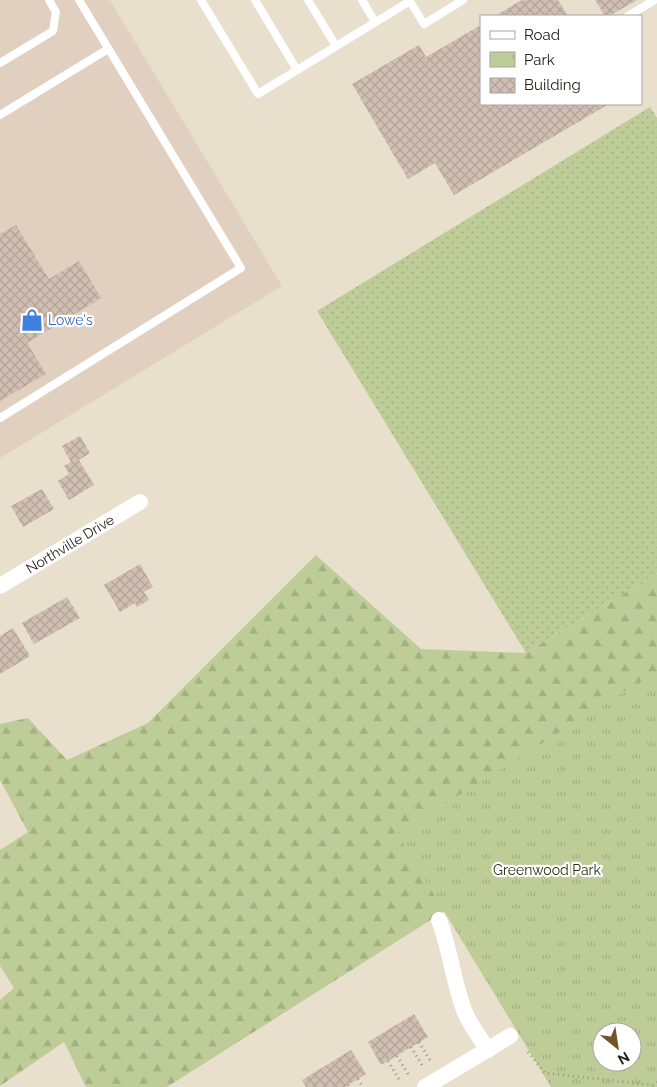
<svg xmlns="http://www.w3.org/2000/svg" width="657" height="1087" font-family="Raleway,sans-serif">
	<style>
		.commercial { fill: #e1cfbf }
		.grass { fill: url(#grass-dots) }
		.forest { fill: url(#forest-firs); fill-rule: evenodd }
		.park { fill: url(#park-tufts); fill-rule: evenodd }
		.building { fill: url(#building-cross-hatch) }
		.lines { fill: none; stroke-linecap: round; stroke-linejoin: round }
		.path { stroke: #9d9588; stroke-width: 3; stroke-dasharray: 1 4; stroke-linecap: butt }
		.service { stroke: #fff; stroke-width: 8 }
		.minor { stroke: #fff; stroke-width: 16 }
		.labels { text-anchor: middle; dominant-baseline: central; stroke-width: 4.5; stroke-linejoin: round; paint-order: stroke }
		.shop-label { font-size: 14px; fill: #366cbe; stroke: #fff; text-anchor: start }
		.street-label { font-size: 14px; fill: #25211b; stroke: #fff }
		.park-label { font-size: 14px; fill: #283010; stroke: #fff }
	</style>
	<defs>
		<pattern id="grass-dots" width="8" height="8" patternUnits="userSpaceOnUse" patternTransform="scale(1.25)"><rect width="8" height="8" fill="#becd98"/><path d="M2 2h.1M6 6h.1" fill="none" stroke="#a3b082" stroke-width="1.8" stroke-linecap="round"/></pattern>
		<pattern id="forest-firs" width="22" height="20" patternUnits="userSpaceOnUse" patternTransform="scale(1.25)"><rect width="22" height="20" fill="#becd98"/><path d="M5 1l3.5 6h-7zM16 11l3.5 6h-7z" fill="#a3b082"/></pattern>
		<pattern id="park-tufts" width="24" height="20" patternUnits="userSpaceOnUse" patternTransform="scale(1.25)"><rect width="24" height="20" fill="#becd98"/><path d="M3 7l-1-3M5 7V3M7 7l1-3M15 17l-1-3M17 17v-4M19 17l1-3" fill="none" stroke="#a3b082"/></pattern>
		<pattern id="building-cross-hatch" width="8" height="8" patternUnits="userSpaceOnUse" patternTransform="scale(1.25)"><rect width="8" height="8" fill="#d1beb3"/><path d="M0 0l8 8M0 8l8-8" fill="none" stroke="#b3a399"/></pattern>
	</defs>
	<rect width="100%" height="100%" fill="#e9dfcd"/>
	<polygon class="commercial" points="0,0 110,0 282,286 0,458"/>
	<polygon class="grass" points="650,107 657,118 657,573 526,653 317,311"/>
	<path class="forest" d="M 316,555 L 421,649 L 526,653 L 657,573 L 657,1087 L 617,1087 L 489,883 L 167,1087 L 86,1087 L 64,1042 L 0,1086 L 0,1000 L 14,988 L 0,966 L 0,850 L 28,832 L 0,780 L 0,724 L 28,718 L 67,760 L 148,723 ZM 602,1032 L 632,1032 L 632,1062 L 602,1062 Z"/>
	<path class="park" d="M 657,671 L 657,1087 L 551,1087 L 397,834 ZM 602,1032 L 632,1032 L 632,1062 L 602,1062 Z"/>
	<g class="building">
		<polygon points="522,0 558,0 568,16 495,16"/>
		<polygon points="595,0 637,0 609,16 605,16"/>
		<polygon points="481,25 481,104 609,104 454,195 435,163 408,179 352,84 419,45 426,57"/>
		<polygon points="16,225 49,279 79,261 101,298 27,343 46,374 0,401 0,234"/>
		<polygon points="80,436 90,453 79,460 94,485 69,500 58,481 69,474 64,466 71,462 62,446"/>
		<polygon points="42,489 54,509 23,527 11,506"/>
		<polygon points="140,564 153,587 144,592 149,600 137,607 135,603 120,612 104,585"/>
		<polygon points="67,597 80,618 34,644 22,623"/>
		<polygon points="13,628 30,656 0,674 0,636"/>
		<polygon points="414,1014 428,1037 381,1065 368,1042"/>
		<polygon points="351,1050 366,1074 345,1087 306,1087 302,1080"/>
	</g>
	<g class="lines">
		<g class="path">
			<polyline points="419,1042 430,1060"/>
			<polyline points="411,1047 422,1065"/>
			<polyline points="528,1052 545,1073 653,1085 657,1082"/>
			<polyline points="397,1056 408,1074"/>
			<polyline points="388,1061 399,1079"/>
			<polyline points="358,1079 363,1087"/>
			<polyline points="348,1085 349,1087"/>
		</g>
		<g class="service">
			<polyline points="201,0 258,94 410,1"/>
			<polyline points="255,0 297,70"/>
			<polyline points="308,0 336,46"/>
			<polyline points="362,0 375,22"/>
			<polyline points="409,0 424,24 463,0"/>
			<polyline points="628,16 653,1"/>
			<polyline points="0,63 53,31 56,12 49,0"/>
			<polyline points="0,115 108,49"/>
			<polyline points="0,418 241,268 79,0"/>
		</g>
		<g class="minor">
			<polyline points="0,586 140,502"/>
			<path d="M 439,920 C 450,949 453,980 464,1010 C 469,1024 480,1037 488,1050"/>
			<polyline points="425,1087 510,1036"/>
		</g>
	</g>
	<defs>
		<symbol id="shop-bare" viewBox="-9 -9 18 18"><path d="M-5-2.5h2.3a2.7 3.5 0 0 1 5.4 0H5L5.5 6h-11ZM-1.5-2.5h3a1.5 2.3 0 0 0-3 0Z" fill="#3f7fe0" stroke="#fff" stroke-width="2.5" paint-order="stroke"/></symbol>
	</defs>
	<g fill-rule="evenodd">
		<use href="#shop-bare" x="16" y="304" width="32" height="32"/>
	</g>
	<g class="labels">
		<g class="shop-label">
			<text x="48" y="320">Lowe's</text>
		</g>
		<g class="street-label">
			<text transform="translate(70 544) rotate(-31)">Northville Drive</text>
		</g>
		<g class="park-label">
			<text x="547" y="870">Greenwood Park</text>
		</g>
	</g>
	<rect x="480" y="15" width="162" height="90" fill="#ffffff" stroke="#a8a6a4"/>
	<rect x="490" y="31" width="25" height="8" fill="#ffffff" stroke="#a8a6a4"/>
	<text x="524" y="40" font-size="15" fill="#25211b">Road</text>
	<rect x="490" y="52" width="25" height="15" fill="url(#park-tufts)" stroke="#a8a6a4"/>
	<text x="524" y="65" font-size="15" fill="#25211b">Park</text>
	<rect x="490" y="78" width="25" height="15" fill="url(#building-cross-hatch)" stroke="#a8a6a4"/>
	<text x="524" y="90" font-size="15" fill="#25211b">Building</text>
	<g transform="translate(617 1047) rotate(150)"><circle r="24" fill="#ffffff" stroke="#a8a6a4"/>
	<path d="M0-4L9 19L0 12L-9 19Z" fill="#735329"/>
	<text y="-8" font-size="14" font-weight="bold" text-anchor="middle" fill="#25211b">N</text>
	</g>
</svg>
